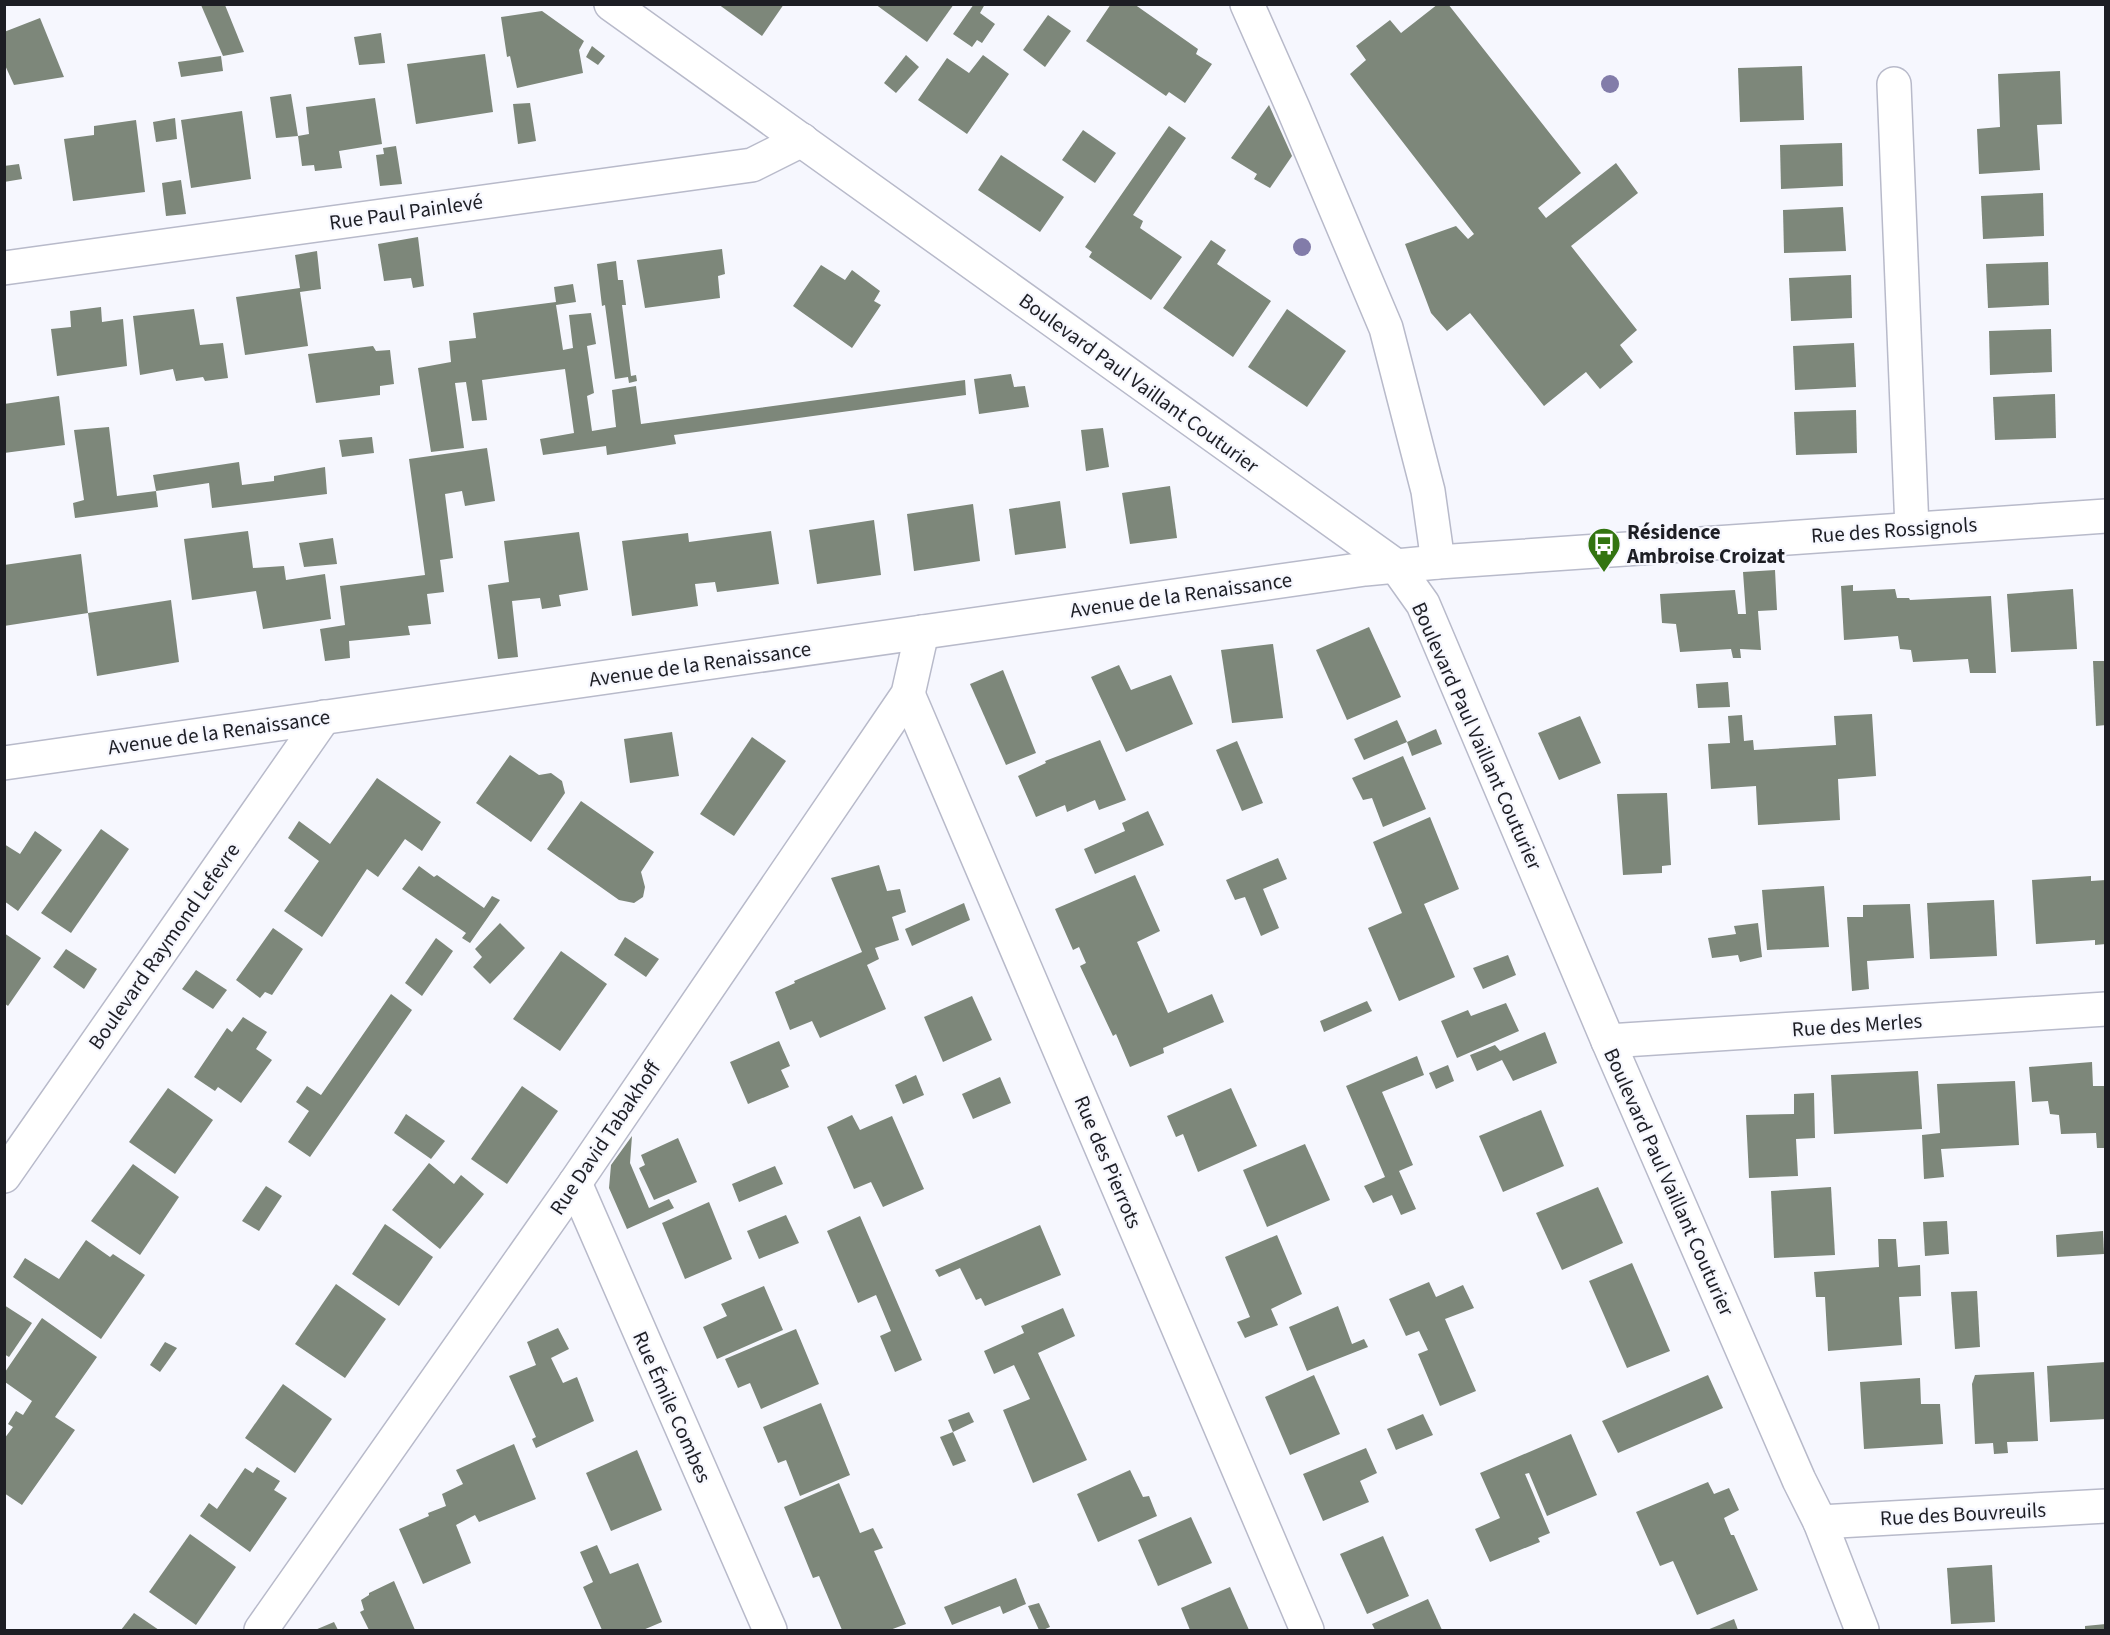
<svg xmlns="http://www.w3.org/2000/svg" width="2110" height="1635" font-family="'Source Sans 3',sans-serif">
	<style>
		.building { fill: #7d877a }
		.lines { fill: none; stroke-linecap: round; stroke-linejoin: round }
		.street-casing { stroke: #b8baca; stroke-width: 36 }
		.street { stroke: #fff; stroke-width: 33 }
		.tree { fill: #827ca9 }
		.labels { text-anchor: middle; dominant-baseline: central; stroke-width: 4.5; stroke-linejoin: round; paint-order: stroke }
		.street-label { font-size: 21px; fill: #1d1e24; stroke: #f6f7fe }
		.poi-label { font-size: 21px; font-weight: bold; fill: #1d1e24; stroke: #f6f7fe; text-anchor: start }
	</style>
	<rect width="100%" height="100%" fill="#f6f7fe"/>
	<g class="building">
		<polygon points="718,4 784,4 762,36"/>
		<polygon points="875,4 954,4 927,42"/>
		<polygon points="974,4 985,4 980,13 995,24 982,43 977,40 972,47 953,34"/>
		<polygon points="1111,4 1134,4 1198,49 1196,54 1212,64 1185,103 1169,92 1166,96 1086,41"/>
		<polygon points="1438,4 1448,4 1581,173 1538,208 1546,218 1616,163 1638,193 1571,246 1637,330 1620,345 1633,362 1600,389 1586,372 1544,406 1470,313 1447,331 1431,313 1405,244 1456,226 1468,239 1474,234 1350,74 1366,60 1356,46 1390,20 1401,33"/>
		<polygon points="201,5 225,5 244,52 223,56"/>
		<polygon points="542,11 584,41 579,50 583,73 517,88 510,56 507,57 501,17"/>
		<polygon points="1048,15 1071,31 1045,67 1023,50"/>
		<polygon points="40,18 64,77 14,85 4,63 4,32"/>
		<polygon points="381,33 385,63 359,65 354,37"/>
		<polygon points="592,46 605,56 598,65 586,57"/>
		<polygon points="485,54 493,112 416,124 407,64"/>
		<polygon points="906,55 919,67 896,93 884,83"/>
		<polygon points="983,55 1009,74 967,134 918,100 947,58 969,73"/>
		<polygon points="221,56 223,71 181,77 178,62"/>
		<polygon points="1802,66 1804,120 1740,122 1738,68"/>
		<polygon points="2060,71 2062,124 2037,125 2040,170 1979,174 1977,129 2000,127 1998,74"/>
		<polygon points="291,94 298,136 276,138 270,97"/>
		<polygon points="375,98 382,144 339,151 342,168 315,171 314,165 302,166 298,136 309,134 306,107"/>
		<polygon points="530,103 536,141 518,144 513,104"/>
		<polygon points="1269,105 1292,156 1270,188 1254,179 1257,174 1231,158"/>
		<polygon points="242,111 251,179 191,188 181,120"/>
		<polygon points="175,118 177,139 156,142 153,122"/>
		<polygon points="136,120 145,192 73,201 64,139 94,135 94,126"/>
		<polygon points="1169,126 1186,138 1133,215 1143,221 1140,228 1182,257 1151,300 1089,257 1092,252 1085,247"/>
		<polygon points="1083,130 1116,153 1095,183 1062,160"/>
		<polygon points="1842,143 1843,186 1781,189 1780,145"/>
		<polygon points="396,146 402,184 380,186 376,155 384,154 383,148"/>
		<polygon points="1001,155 1064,197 1040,232 978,190"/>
		<polygon points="19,164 22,179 4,182 4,166"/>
		<polygon points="181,180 186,214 166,216 162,183"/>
		<polygon points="2043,193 2044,236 1983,239 1981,196"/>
		<polygon points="1843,207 1846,251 1784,253 1783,210"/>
		<polygon points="418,237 424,286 413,288 411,278 384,281 378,244"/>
		<polygon points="1211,240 1226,250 1217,264 1271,301 1233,357 1163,308"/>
		<polygon points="722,249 725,274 718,276 720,298 645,308 637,260"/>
		<polygon points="317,251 321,289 300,292 308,346 245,355 236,297 300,288 295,255"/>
		<polygon points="616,261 618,280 623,280 626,305 622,305 631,376 636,375 637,381 629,383 628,377 615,379 605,305 602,306 597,264"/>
		<polygon points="2048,262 2049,305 1988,308 1986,264"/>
		<polygon points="821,265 845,280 852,270 880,291 874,301 881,305 852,348 793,306"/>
		<polygon points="1851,275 1852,318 1791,321 1789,278"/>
		<polygon points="573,284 576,302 556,305 563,350 573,348 569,315 591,313 596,344 587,346 594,393 587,396 592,431 616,427 612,390 636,386 641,424 965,380 966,395 674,435 676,444 607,455 606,446 543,455 540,439 574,433 565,369 482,380 487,420 472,421 466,382 455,383 464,448 431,452 418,368 451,362 449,341 476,338 473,313 556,302 554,287"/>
		<polygon points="101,307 102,322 123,319 127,366 57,376 51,329 71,327 70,311"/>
		<polygon points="194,309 200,345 223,343 228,378 205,381 203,377 176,381 173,369 140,375 133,316"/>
		<polygon points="1287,309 1346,351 1307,407 1248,367"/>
		<polygon points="2051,329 2052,372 1990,375 1989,331"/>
		<polygon points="1854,343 1856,387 1795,390 1793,346"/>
		<polygon points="373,346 376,351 390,350 394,384 380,386 380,395 316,403 308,354"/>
		<polygon points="1011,374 1014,387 1025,386 1029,407 979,414 974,379"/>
		<polygon points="2055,394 2056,438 1995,440 1993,397"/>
		<polygon points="59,396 65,445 4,453 4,404"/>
		<polygon points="1856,410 1857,453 1796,455 1794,412"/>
		<polygon points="109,427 117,496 156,491 158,507 75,518 73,503 84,500 74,430"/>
		<polygon points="1103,428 1109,467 1086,471 1081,430"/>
		<polygon points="372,437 374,453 342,457 339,440"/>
		<polygon points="487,448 495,501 465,506 462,491 445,494 453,558 440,560 444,592 427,594 431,624 408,626 410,635 349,641 350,658 325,661 320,629 345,625 340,586 425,575 409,459"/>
		<polygon points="239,462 242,485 274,481 274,476 325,467 327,494 212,508 209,483 156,491 153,475"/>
		<polygon points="1170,486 1177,538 1130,544 1122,493"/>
		<polygon points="1060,501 1066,548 1015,555 1009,509"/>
		<polygon points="973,504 980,561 914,571 907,514"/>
		<polygon points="874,520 881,575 817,584 809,530"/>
		<polygon points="248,531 253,568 284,566 286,580 325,574 331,619 263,629 256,591 192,600 184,539"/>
		<polygon points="771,531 779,584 717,592 715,582 695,584 698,606 632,616 622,541 688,533 689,542"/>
		<polygon points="579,532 588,590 559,595 561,606 542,609 540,598 512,601 518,657 498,659 488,585 509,582 504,541"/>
		<polygon points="333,538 337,564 304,567 299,543"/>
		<polygon points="81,554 88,613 4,626 4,565"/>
		<polygon points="1775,570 1777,610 1758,611 1761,650 1740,649 1741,658 1733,658 1731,649 1680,652 1676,624 1662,623 1660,594 1735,590 1738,614 1746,614 1743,572"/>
		<polygon points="1853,585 1853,591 1895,589 1897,598 1909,598 1910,600 1991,596 1996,673 1970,673 1968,659 1913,662 1911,650 1900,649 1898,636 1844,640 1841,586"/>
		<polygon points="2073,589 2077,649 2011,652 2007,594"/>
		<polygon points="171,600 179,662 97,676 88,613"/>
		<polygon points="1369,627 1401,697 1347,720 1316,650"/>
		<polygon points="1273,644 1283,718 1232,723 1221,650"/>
		<polygon points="2093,661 2106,661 2106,725 2096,726"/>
		<polygon points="1119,665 1131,690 1171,675 1193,724 1126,752 1091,677"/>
		<polygon points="1003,670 1036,753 1006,765 970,684"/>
		<polygon points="1728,682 1730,707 1698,708 1696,684"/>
		<polygon points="1872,714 1876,776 1838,779 1840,820 1758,825 1756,786 1711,789 1708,744 1730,743 1728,716 1742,715 1744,741 1753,740 1754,750 1836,745 1834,716"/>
		<polygon points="1580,716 1601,763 1559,780 1538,733"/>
		<polygon points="1397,720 1407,742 1364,760 1354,739"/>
		<polygon points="1436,729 1442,744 1412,756 1407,742"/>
		<polygon points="672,732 679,776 630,783 624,739"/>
		<polygon points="752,737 786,761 734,836 700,814"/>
		<polygon points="1100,740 1126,800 1099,810 1095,800 1067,812 1065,805 1036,817 1018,776 1046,763 1045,761"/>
		<polygon points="1237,741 1263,803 1242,811 1216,750"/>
		<polygon points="510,755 539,775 551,773 562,781 565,793 531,842 476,803"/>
		<polygon points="1403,756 1426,809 1383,827 1372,798 1363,800 1352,778"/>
		<polygon points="377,778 441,822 422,851 405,839 378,877 367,869 322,937 284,911 319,861 288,838 299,821 330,844"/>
		<polygon points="1667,793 1671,865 1662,866 1662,873 1623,875 1617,794"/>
		<polygon points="581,801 654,852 641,872 645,887 643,897 634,903 619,900 547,849"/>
		<polygon points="1148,811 1164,845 1095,874 1084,849 1125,831 1122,823"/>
		<polygon points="1430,817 1459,889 1424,904 1455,977 1399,1001 1368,928 1402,913 1373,842"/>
		<polygon points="101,829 129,849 71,933 41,913"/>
		<polygon points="35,831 62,850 18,911 4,901 4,844 20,854"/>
		<polygon points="1278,858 1287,879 1263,889 1279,928 1261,936 1245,897 1235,900 1226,880"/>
		<polygon points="879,865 887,891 900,889 906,912 892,917 899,940 875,948 879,959 867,965 886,1009 820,1038 812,1021 790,1030 775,992 795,983 794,981 862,952 831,878"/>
		<polygon points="419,866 434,877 437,875 484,908 492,896 500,900 470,943 462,938 466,933 402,889"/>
		<polygon points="1135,875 1160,931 1137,942 1168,1013 1212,994 1224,1022 1163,1048 1164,1053 1130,1067 1116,1034 1113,1036 1080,966 1086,963 1079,947 1073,950 1055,909"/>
		<polygon points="2091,876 2091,881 2106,880 2106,944 2095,945 2095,940 2036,944 2032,880"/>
		<polygon points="1824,886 1829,947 1767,950 1762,890"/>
		<polygon points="1994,900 1997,956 1930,959 1927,903"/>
		<polygon points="964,903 970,920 912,946 905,929"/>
		<polygon points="1910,904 1914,958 1867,961 1869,989 1852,991 1847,917 1863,917 1863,905"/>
		<polygon points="500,923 525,948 490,984 473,967 482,957 475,949"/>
		<polygon points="1758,923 1762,957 1740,962 1738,955 1712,958 1708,938 1736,934 1734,926"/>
		<polygon points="273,928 303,949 272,995 265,992 260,998 236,980"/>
		<polygon points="4,933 41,958 8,1006 4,1003"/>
		<polygon points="625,937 659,959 646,977 614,955"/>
		<polygon points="436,938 453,951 422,996 405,983"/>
		<polygon points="66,949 97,969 84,989 53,967"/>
		<polygon points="561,951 607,984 560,1051 513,1019"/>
		<polygon points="1508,955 1516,975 1483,989 1473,968"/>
		<polygon points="196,970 227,990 213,1009 182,989"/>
		<polygon points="391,994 412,1010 310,1157 288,1142 309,1111 296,1102 307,1086 321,1095"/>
		<polygon points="972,996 992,1040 943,1062 924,1017"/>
		<polygon points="1367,1001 1372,1011 1324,1032 1320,1021"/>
		<polygon points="1506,1003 1519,1031 1457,1058 1441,1021 1468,1010 1471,1016"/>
		<polygon points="243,1017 267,1032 256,1049 272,1060 241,1103 218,1087 215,1091 194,1077 227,1028 232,1032"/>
		<polygon points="1545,1032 1557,1063 1513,1081 1502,1060 1477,1071 1470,1055 1495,1045 1500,1051"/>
		<polygon points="779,1041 790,1066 781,1070 789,1087 748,1104 730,1062"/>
		<polygon points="1417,1056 1424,1075 1382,1092 1413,1165 1399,1171 1416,1209 1401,1215 1392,1195 1373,1203 1364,1186 1385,1177 1346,1086"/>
		<polygon points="2092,1062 2093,1086 2106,1086 2106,1148 2097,1148 2096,1133 2061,1134 2059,1115 2050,1114 2048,1101 2032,1102 2029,1067"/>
		<polygon points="1448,1065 1454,1081 1436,1089 1429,1073"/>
		<polygon points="1918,1071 1922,1129 1834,1134 1831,1075"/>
		<polygon points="916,1075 924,1095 903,1104 895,1085"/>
		<polygon points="1000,1077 1011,1103 973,1119 962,1094"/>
		<polygon points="2015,1081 2019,1145 1941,1149 1944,1177 1924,1179 1922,1135 1940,1133 1937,1084"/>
		<polygon points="522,1086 558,1111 507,1184 471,1159"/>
		<polygon points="168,1088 213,1120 175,1174 129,1142"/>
		<polygon points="1231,1088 1257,1146 1198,1172 1183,1134 1176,1137 1167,1116"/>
		<polygon points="1814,1093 1815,1138 1796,1139 1798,1176 1749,1178 1746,1115 1794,1114 1794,1094"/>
		<polygon points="1541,1110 1564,1166 1503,1192 1479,1136"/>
		<polygon points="406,1114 445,1141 431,1159 394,1133"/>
		<polygon points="852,1115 860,1130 892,1116 924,1189 883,1207 871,1182 854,1189 827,1127"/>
		<polygon points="632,1136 630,1163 649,1208 669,1199 674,1208 627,1229 609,1188 611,1165"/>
		<polygon points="678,1138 697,1182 654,1200 639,1168 645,1165 641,1155"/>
		<polygon points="1305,1144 1330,1200 1267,1227 1243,1170"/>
		<polygon points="429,1163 454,1184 461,1175 484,1194 440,1249 392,1210"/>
		<polygon points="133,1164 179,1197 140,1255 91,1221"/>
		<polygon points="775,1166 783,1184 739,1202 732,1184"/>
		<polygon points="266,1186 282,1196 259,1231 242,1221"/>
		<polygon points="1598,1187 1623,1243 1562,1270 1536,1213"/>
		<polygon points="1831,1187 1835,1255 1774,1258 1771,1191"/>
		<polygon points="709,1202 732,1259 685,1279 662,1223"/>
		<polygon points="786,1215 799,1243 759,1259 747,1231"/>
		<polygon points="860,1216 922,1360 895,1372 880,1336 891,1331 876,1295 858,1303 827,1231"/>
		<polygon points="1947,1221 1949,1254 1925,1256 1923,1222"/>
		<polygon points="385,1224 433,1257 399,1306 352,1274"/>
		<polygon points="1040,1225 1061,1275 985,1306 981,1298 976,1300 960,1268 939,1277 935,1270"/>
		<polygon points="2103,1231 2104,1254 2057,1257 2056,1235"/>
		<polygon points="1277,1235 1302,1294 1271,1309 1278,1325 1245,1338 1237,1322 1250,1317 1225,1257"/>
		<polygon points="1878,1239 1896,1239 1898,1267 1920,1265 1921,1296 1899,1297 1902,1345 1828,1351 1825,1297 1816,1297 1814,1272 1879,1267"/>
		<polygon points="86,1240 110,1257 113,1254 145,1275 101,1339 13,1277 25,1258 59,1279"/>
		<polygon points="1632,1263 1670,1351 1627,1368 1589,1281"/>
		<polygon points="1429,1282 1436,1297 1463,1285 1474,1308 1445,1319 1476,1391 1440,1406 1418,1354 1428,1350 1419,1331 1406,1336 1389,1299"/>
		<polygon points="336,1284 386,1319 345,1378 295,1344"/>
		<polygon points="764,1286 783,1330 717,1359 703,1327 727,1316 721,1304"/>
		<polygon points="1977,1291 1980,1347 1955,1349 1951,1292"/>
		<polygon points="4,1305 32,1323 9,1357 4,1354"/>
		<polygon points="1338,1306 1352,1344 1364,1339 1368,1347 1307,1371 1289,1327"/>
		<polygon points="1063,1308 1075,1336 1038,1353 1087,1460 1033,1483 1003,1410 1030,1399 1014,1365 994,1374 984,1351 1024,1333 1021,1326"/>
		<polygon points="42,1318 97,1357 55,1417 75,1430 22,1505 4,1493 4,1439 13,1427 8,1424 16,1411 23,1415 32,1401 5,1382 5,1372"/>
		<polygon points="558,1328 569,1349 551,1358 563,1383 577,1377 594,1421 536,1448 532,1439 536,1437 509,1376 536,1365 527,1342"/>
		<polygon points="796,1329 819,1384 761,1409 750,1383 738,1388 725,1359"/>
		<polygon points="165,1342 177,1348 160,1372 150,1365"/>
		<polygon points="2106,1362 2106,1419 2050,1422 2047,1366"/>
		<polygon points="2034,1372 2038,1441 2007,1442 2008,1453 1994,1454 1993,1443 1975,1444 1972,1384 1975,1375"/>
		<polygon points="1314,1375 1340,1434 1290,1455 1265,1397"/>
		<polygon points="1708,1375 1723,1408 1618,1453 1602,1421"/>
		<polygon points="1920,1378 1921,1404 1940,1404 1943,1444 1864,1449 1860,1382"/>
		<polygon points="283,1384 332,1419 295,1473 245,1438"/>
		<polygon points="821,1403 850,1475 800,1496 786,1460 778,1463 763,1427"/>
		<polygon points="969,1412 974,1422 953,1432 948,1420"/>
		<polygon points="1423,1414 1433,1435 1396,1450 1387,1429"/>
		<polygon points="953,1432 966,1461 953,1466 940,1437"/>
		<polygon points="1571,1434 1597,1495 1547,1516 1529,1473 1525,1474 1550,1533 1538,1538 1540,1542 1490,1562 1475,1529 1500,1518 1480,1473"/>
		<polygon points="514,1444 536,1499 479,1522 475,1515 456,1525 471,1563 423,1584 399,1529 429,1516 428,1513 446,1506 442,1494 463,1484 456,1470"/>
		<polygon points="1366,1448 1377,1473 1360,1481 1369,1502 1323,1521 1303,1474"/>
		<polygon points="637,1450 662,1510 611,1531 586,1473"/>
		<polygon points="257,1467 280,1481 274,1490 287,1498 250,1552 200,1516 209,1503 217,1509 245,1468 253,1473"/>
		<polygon points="1130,1470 1143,1497 1149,1496 1157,1516 1098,1542 1077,1494"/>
		<polygon points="1708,1482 1714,1494 1729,1488 1739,1510 1724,1518 1731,1535 1734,1535 1758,1590 1697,1615 1673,1561 1660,1566 1636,1512"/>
		<polygon points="839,1483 860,1533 873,1528 883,1548 874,1551 906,1624 890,1630 842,1630 819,1576 813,1578 784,1507"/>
		<polygon points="1191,1517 1212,1563 1158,1586 1138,1540"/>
		<polygon points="190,1534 236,1567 196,1625 149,1592"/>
		<polygon points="1383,1536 1409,1596 1367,1614 1340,1554"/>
		<polygon points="597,1545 610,1574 638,1563 662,1622 643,1630 602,1630 583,1587 593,1582 580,1552"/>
		<polygon points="1992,1565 1995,1622 1951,1624 1947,1568"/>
		<polygon points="1016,1578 1026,1604 1003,1614 1000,1606 952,1625 944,1607"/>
		<polygon points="394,1581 415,1630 369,1630 360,1612 364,1610 361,1600 369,1595 369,1593"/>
		<polygon points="1230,1587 1249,1630 1190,1630 1181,1608"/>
		<polygon points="1428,1599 1442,1630 1375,1630 1372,1624"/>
		<polygon points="1039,1603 1050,1627 1043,1630 1039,1630 1028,1606"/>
		<polygon points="134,1613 159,1630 121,1630"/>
		<polygon points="1734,1619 1738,1630 1707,1630"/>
		<polygon points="334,1622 338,1630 315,1630"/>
		<polygon points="2106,1624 2106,1630 2085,1630 2085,1626"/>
	</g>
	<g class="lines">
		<defs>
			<g id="street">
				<polyline points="611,4 1396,566 1423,604 1608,1041 1799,1480 1820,1522 1862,1630"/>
				<polyline points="1247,4 1293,108 1386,328 1428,491 1438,562"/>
				<polyline points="1894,84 1912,529"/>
				<polyline points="4,268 752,165 802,140"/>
				<polyline points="908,694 1307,1630"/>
				<polyline points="4,763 1365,569 1438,562 2106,516"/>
				<polyline points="1608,1041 2106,1009"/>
				<polyline points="4,1176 324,717"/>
				<polyline points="575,1183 770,1630"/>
				<polyline points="1820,1522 2106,1506"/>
				<polyline points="261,1630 575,1183 908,694 922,632"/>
			</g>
		</defs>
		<use href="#street" class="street-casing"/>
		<use href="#street" class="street"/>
	</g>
	<g class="tree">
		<circle cx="1610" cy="84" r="9"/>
		<circle cx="1302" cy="247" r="9"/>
	</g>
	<defs>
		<symbol id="bus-pin" viewBox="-11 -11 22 30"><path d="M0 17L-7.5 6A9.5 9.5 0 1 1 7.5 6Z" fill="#337410" stroke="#f6f7fe"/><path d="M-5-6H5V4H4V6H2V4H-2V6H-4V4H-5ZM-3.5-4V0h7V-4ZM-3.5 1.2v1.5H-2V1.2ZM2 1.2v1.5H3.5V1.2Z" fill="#fff"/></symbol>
	</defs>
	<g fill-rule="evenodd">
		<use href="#bus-pin" x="1585" y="525" width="38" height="52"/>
	</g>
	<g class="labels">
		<g class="street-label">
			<text transform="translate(406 212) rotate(-8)">Rue Paul Painlevé</text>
			<text transform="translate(1139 383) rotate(36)">Boulevard Paul Vaillant Couturier</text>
			<text transform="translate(1894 530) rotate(-4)">Rue des Rossignols</text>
			<text transform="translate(1181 595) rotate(-8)">Avenue de la Renaissance</text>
			<text transform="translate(700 664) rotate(-8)">Avenue de la Renaissance</text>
			<text transform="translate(219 732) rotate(-8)">Avenue de la Renaissance</text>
			<text transform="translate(1477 736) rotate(66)">Boulevard Paul Vaillant Couturier</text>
			<text transform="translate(164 946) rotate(-55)">Boulevard Raymond Lefevre</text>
			<text transform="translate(1857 1025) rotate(-4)">Rue des Merles</text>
			<text transform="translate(605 1138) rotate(-56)">Rue David Tabakhoff</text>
			<text transform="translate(1108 1162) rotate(67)">Rue des Pierrots</text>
			<text transform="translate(1669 1182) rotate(66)">Boulevard Paul Vaillant Couturier</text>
			<text transform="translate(672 1407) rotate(66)">Rue Émile Combes</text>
			<text transform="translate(1963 1514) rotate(-3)">Rue des Bouvreuils</text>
		</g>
		<g class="poi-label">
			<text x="1627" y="532">Résidence<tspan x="1627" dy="24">Ambroise Croizat</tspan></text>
		</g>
	</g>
	<rect width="2110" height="1635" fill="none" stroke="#1d1e24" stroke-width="12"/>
</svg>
